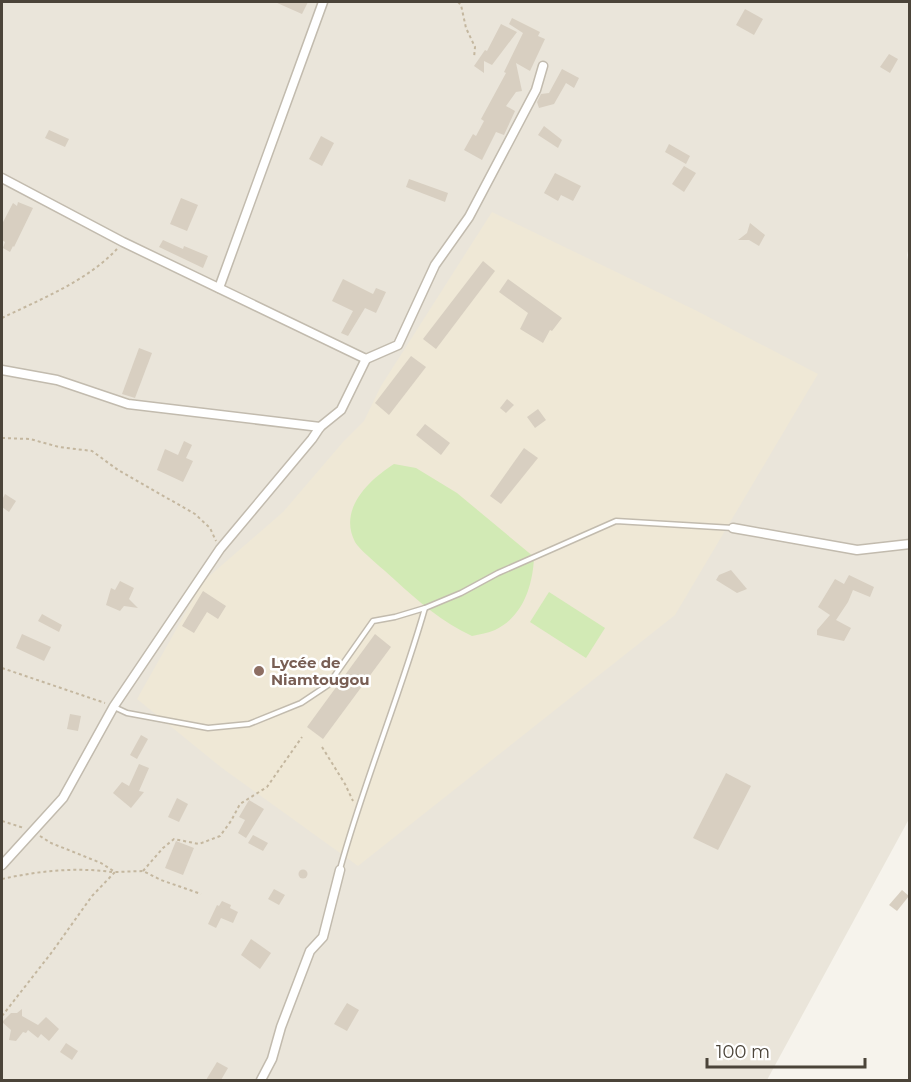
<svg xmlns="http://www.w3.org/2000/svg" width="911" height="1082" font-family="Montserrat,sans-serif">
	<style>
		.residential { fill: #eae5da }
		.education { fill: #efe8d6 }
		.green { fill: #d2eab5 }
		.building { fill: #d8cfc1 }
		.lines { fill: none; stroke-linecap: round; stroke-linejoin: round }
		.lane-casing { stroke: #c2bbae; stroke-width: 7 }
		.street-casing { stroke: #c2bbae; stroke-width: 11 }
		.path { stroke: #c4b79f; stroke-width: 2; stroke-dasharray: 3 3; stroke-linecap: butt }
		.lane { stroke: #fff; stroke-width: 4 }
		.street { stroke: #fff; stroke-width: 8 }
		.education-dot { fill: #8d6e63; stroke: #fff; stroke-width: 2 }
		.labels { text-anchor: middle; dominant-baseline: central; stroke-width: 5; stroke-linejoin: round; paint-order: stroke }
		.education-label { font-size: 15px; font-weight: bold; fill: #785e54; stroke: #fff; text-anchor: start }
	</style>
	<rect width="100%" height="100%" fill="#f6f3ec"/>
	<polygon class="residential" points="2,2 909,2 910,243 907,255 910,270 909,819 767,1080 2,1080"/>
	<polygon class="education" points="492,212 695,310 818,374 675,615 358,866 222,768 137,699 199,589 207,578 283,512 343,442 364,421 381,386"/>
	<g class="green">
		<path d="M 394,464 L 416,468 L 457,493 L 534,557 C 533,585 523,617 495,630 C 488,633 480,634 472,636 C 442,622 419,602 395,580 C 386,571 360,551 355,542 C 338,509 369,480 394,464 Z"/>
		<polygon points="549,592 605,628 586,658 530,622"/>
	</g>
	<g class="building">
		<polygon points="275,2 308,2 302,14"/>
		<polygon points="745,9 763,19 754,35 736,25"/>
		<polygon points="512,18 540,32 538,36 545,39 530,71 516,63 522,91 516,92 506,106 515,111 504,135 496,132 482,160 464,150 473,134 476,136 484,121 481,119 506,73 504,72 523,33 509,24"/>
		<polygon points="501,24 517,32 492,65 484,61 484,73 474,66 485,50 487,51"/>
		<polygon points="889,54 898,59 890,73 880,67"/>
		<polygon points="562,69 579,78 574,88 566,83 554,104 539,108 537,102 541,94 549,93"/>
		<polygon points="544,126 562,140 558,148 538,135"/>
		<polygon points="49,130 69,139 65,147 45,138"/>
		<polygon points="321,136 334,143 322,166 309,159"/>
		<polygon points="669,144 690,156 686,164 665,152"/>
		<polygon points="684,166 696,173 684,192 672,184"/>
		<polygon points="555,173 581,186 573,201 561,195 558,201 544,193"/>
		<polygon points="409,179 448,193 445,202 406,187"/>
		<polygon points="181,198 198,205 187,231 170,224"/>
		<polygon points="18,202 33,208 14,247 13,246 10,252 3,248 5,242 2,240 2,224 13,203 17,206"/>
		<polygon points="750,223 765,235 759,246 749,240 738,240 747,233"/>
		<polygon points="163,240 183,249 184,246 208,256 203,268 159,247"/>
		<polygon points="483,261 495,271 436,349 423,339"/>
		<polygon points="343,279 373,294 376,288 386,292 376,313 365,308 348,336 341,333 353,311 332,301"/>
		<polygon points="508,279 562,318 552,331 550,330 543,343 520,329 528,313 499,292"/>
		<polygon points="139,348 152,353 135,398 122,394"/>
		<polygon points="411,356 426,367 389,415 375,403"/>
		<polygon points="507,399 514,405 506,413 500,408"/>
		<polygon points="538,409 546,420 535,428 527,417"/>
		<polygon points="425,424 450,443 441,455 416,435"/>
		<polygon points="184,441 192,445 186,458 193,461 183,482 157,470 165,449 178,455"/>
		<polygon points="524,448 538,458 501,504 490,496"/>
		<polygon points="5,494 16,501 9,512 2,507 2,500"/>
		<polygon points="731,570 747,589 737,593 716,580 719,575"/>
		<polygon points="849,575 874,587 870,597 853,590 848,602 836,620 851,628 844,641 817,635 817,630 830,615 818,607 835,579 844,584"/>
		<polygon points="120,581 134,588 129,599 138,608 124,606 120,611 106,605 111,588 115,590"/>
		<polygon points="203,591 226,606 218,619 207,612 194,633 182,626"/>
		<polygon points="42,614 62,625 59,632 38,621"/>
		<polygon points="22,634 51,647 44,661 16,648"/>
		<polygon points="375,634 391,647 323,739 307,727"/>
		<polygon points="70,714 81,716 78,731 67,729"/>
		<polygon points="141,735 148,739 137,759 130,755"/>
		<polygon points="139,764 149,768 139,791 144,792 131,808 113,793 122,782 129,786"/>
		<polygon points="726,773 751,786 718,850 693,838"/>
		<polygon points="177,798 188,804 179,822 168,817"/>
		<polygon points="249,800 264,809 246,838 238,833 245,820 239,817"/>
		<polygon points="253,835 268,843 263,851 248,843"/>
		<polygon points="176,841 194,848 183,875 165,868"/>
		<circle cx="303" cy="874" r="4.5"/>
		<polygon points="274,889 285,895 279,905 268,899"/>
		<polygon points="902,890 909,896 897,911 889,905"/>
		<polygon points="222,901 231,905 230,908 238,912 233,923 221,918 216,928 208,924 217,905 219,906"/>
		<polygon points="251,939 271,953 260,969 241,955"/>
		<polygon points="347,1003 359,1010 347,1031 334,1024"/>
		<polygon points="22,1009 22,1016 38,1025 46,1017 59,1029 49,1041 41,1034 38,1038 28,1030 26,1033 23,1032 16,1041 9,1040 11,1030 2,1022 11,1013 17,1013"/>
		<polygon points="66,1043 78,1051 72,1060 60,1052"/>
		<polygon points="217,1062 228,1068 221,1080 206,1080"/>
	</g>
	<g class="lines">
		<defs>
			<g id="lane">
				<polyline points="114,707 127,713 208,728 249,724 301,703 328,685 373,621 395,617 425,608 461,593 498,573 616,521 733,528"/>
				<path d="M 340,869 C 364,781 400,696 425,608"/>
			</g>
			<g id="street">
				<polyline points="2,178 123,242 366,359 398,345 435,265 469,217 536,90 543,66"/>
				<polyline points="219,288 323,2"/>
				<polyline points="2,370 57,380 128,404 320,427"/>
				<polyline points="733,528 857,550 910,544"/>
				<polyline points="2,865 63,798 114,706 220,549 312,439 320,427 341,410 366,359"/>
				<polyline points="261,1080 272,1059 281,1027 310,951 323,937 340,870"/>
			</g>
		</defs>
		<use href="#lane" class="lane-casing"/>
		<use href="#street" class="street-casing"/>
		<g class="path">
			<polyline points="458,2 461,5 466,28 475,47 474,58"/>
			<path d="M 2,318 C 41,299 87,281 117,249"/>
			<polyline points="2,438 30,439 59,447 92,451 118,470 195,514 210,528 216,541"/>
			<polyline points="2,668 105,703"/>
			<polyline points="322,747 345,784 353,801"/>
			<polyline points="2,821 24,828"/>
			<polyline points="40,836 51,843 101,863 115,872 143,871 161,880 201,894"/>
			<polyline points="143,871 163,848 174,839 199,844 220,836 231,821 240,804 267,787 302,737"/>
			<path d="M 2,879 C 38,871 75,867 112,872"/>
			<polyline points="2,1016 52,952 92,896 115,872"/>
		</g>
		<use href="#lane" class="lane"/>
		<use href="#street" class="street"/>
	</g>
	<circle class="education-dot" cx="259" cy="671" r="6"/>
	<g class="labels">
		<g class="education-label">
			<text x="271" y="662">Lycée de<tspan x="271" dy="17">Niamtougou</tspan></text>
		</g>
	</g>
	<rect width="911" height="1082" fill="none" stroke="#4b4439" stroke-width="6"/>
	<path d="M707 1058v9h158v-9" fill="none" stroke="#4b4439" stroke-width="3"/>
	<text x="716" y="1058" font-size="18" fill="#4b4439" stroke="#ffffff" stroke-width="4.5" paint-order="stroke">100 m</text>
</svg>
